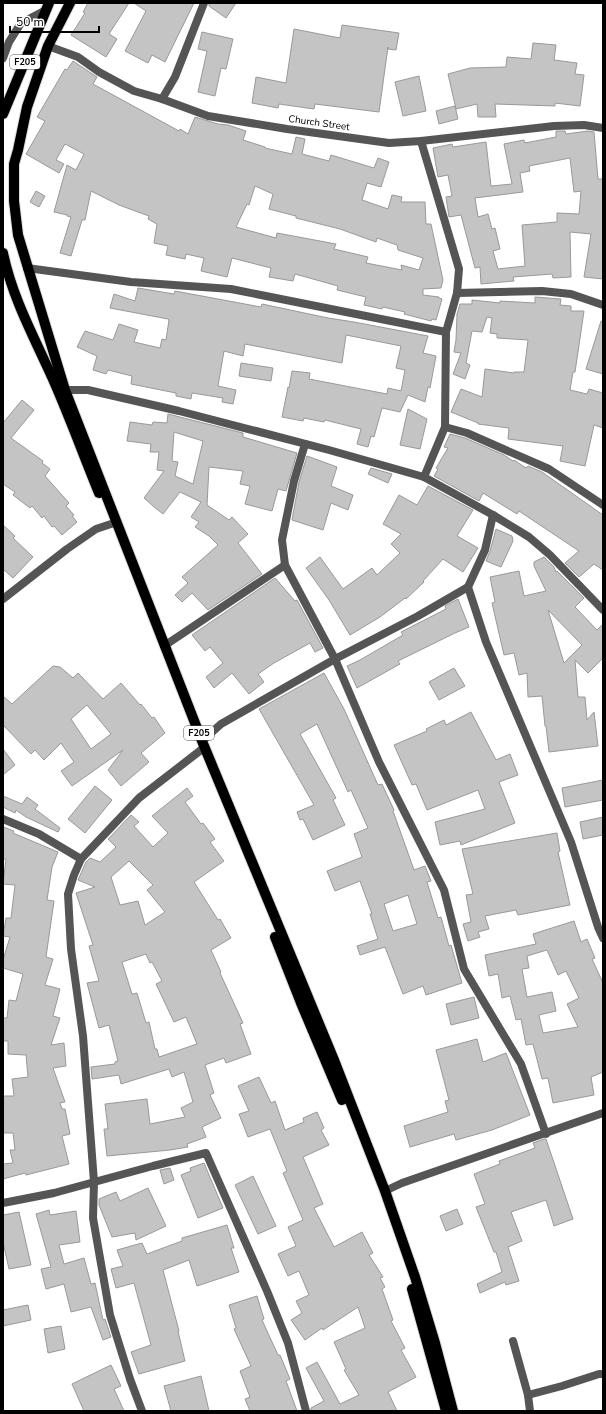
<svg xmlns="http://www.w3.org/2000/svg" width="606" height="1414" font-family="'Nunito Sans',sans-serif">
	<style>
		.building { fill: #c4c4c4; stroke: #999; fill-rule: evenodd }
		.lines { fill: none; stroke-linecap: round; stroke-linejoin: round }
		.primary-casing { stroke: #dbdbdb; stroke-width: 12 }
		.minor { stroke: #555; stroke-width: 8 }
		.primary { stroke: #000; stroke-width: 10 }
		.labels { text-anchor: middle; dominant-baseline: central; stroke-width: 3; stroke-linejoin: round; paint-order: stroke }
		.shield { fill: #fff; stroke: #4c4c4c; stroke-width: 1 }
		.shield-label { font-size: 9px; font-weight: bold; fill: #000 }
		.street-label { font-size: 10px; fill: #000; stroke: #fff }
	</style>
	<rect width="100%" height="100%" fill="#fff"/>
	<g class="building">
		<polygon points="88,3 129,3 109,34 117,39 106,57 71,35 85,13 83,12"/>
		<polygon points="134,3 194,3 165,62 152,55 148,63 125,51 146,11"/>
		<polygon points="209,3 236,3 226,18 209,6"/>
		<polygon points="342,25 399,33 396,50 388,49 388,47 379,112 315,104 314,109 279,104 278,108 252,103 256,77 286,83 294,29 340,38"/>
		<polygon points="202,32 233,39 226,69 221,68 215,96 198,92 207,51 198,49"/>
		<polygon points="533,43 556,45 554,60 577,63 575,74 584,75 580,106 555,103 555,106 495,104 496,117 478,117 477,104 456,109 448,74 470,68 506,67 507,57 531,59"/>
		<path d="M 73,61 L 97,77 L 93,84 L 179,131 L 180,129 L 188,134 L 195,117 L 218,124 L 228,125 L 246,131 L 243,140 L 265,147 L 265,148 L 292,154 L 296,137 L 305,139 L 302,154 L 329,161 L 331,155 L 374,168 L 378,158 L 389,162 L 381,187 L 367,183 L 362,200 L 388,209 L 392,195 L 402,197 L 401,202 L 425,202 L 426,224 L 431,224 L 443,280 L 441,288 L 423,289 L 423,295 L 439,297 L 439,298 L 442,299 L 436,320 L 432,319 L 431,321 L 404,314 L 405,312 L 383,307 L 382,309 L 364,305 L 366,297 L 337,290 L 338,286 L 295,274 L 293,281 L 269,277 L 271,268 L 232,258 L 227,277 L 201,271 L 204,258 L 186,254 L 185,259 L 166,255 L 168,246 L 154,243 L 157,224 L 148,219 L 149,216 L 119,205 L 91,191 L 85,220 L 82,220 L 71,256 L 60,253 L 71,217 L 67,216 L 67,215 L 54,212 L 67,165 L 76,170 L 84,154 L 65,144 L 56,160 L 64,164 L 59,173 L 26,154 L 45,121 L 37,117 L 65,69 L 67,70 ZM 255,186 L 273,194 L 269,209 L 296,216 L 296,218 L 340,229 L 376,242 L 377,238 L 397,245 L 398,250 L 423,258 L 419,270 L 401,265 L 402,270 L 366,263 L 368,257 L 334,249 L 336,244 L 277,233 L 276,238 L 236,227 L 247,204 L 249,205 Z"/>
		<polygon points="419,76 426,111 403,116 395,82"/>
		<polygon points="455,106 458,119 439,124 436,111"/>
		<path d="M 556,131 L 565,131 L 566,134 L 588,131 L 594,132 L 598,179 L 603,179 L 603,279 L 584,277 L 591,234 L 570,232 L 571,277 L 553,278 L 552,274 L 513,277 L 514,281 L 481,284 L 480,267 L 475,268 L 461,215 L 449,217 L 446,197 L 452,196 L 448,175 L 438,177 L 433,148 L 452,144 L 453,147 L 486,142 L 491,186 L 512,184 L 504,144 L 524,140 L 525,143 L 556,137 ZM 570,158 L 574,192 L 581,191 L 579,214 L 557,213 L 557,222 L 522,225 L 525,266 L 498,269 L 493,251 L 500,249 L 495,228 L 492,229 L 488,214 L 478,217 L 475,198 L 523,192 L 520,173 L 530,171 L 529,166 Z"/>
		<polygon points="36,191 45,196 39,207 30,202"/>
		<polygon points="138,288 174,294 175,291 261,307 262,304 328,318 354,322 428,336 423,353 436,356 430,388 428,387 425,402 408,395 400,412 382,408 374,437 371,436 368,447 357,444 361,429 325,420 324,422 304,418 303,421 282,417 288,387 289,388 292,371 310,373 309,379 387,394 388,388 401,391 405,370 396,368 401,346 346,335 342,363 245,344 243,356 224,351 218,386 236,390 233,404 222,402 223,398 192,393 191,399 176,396 176,393 131,384 132,376 108,370 106,374 93,370 97,356 77,347 85,331 113,340 119,324 138,330 134,342 160,348 162,339 166,340 169,320 168,319 110,308 114,294 135,301"/>
		<polygon points="535,297 561,299 560,305 571,306 571,311 584,311 575,372 573,372 570,390 587,394 589,389 603,393 603,428 594,425 585,466 560,461 563,446 508,439 509,428 478,424 478,423 451,412 461,389 482,397 485,369 514,373 514,372 524,372 528,340 497,338 497,334 490,333 492,318 487,317 482,332 472,331 466,363 470,365 465,379 453,374 461,353 454,352 456,340 457,314 460,304 472,304 472,300 500,303 500,301 535,303"/>
		<polygon points="601,321 603,322 603,374 586,369"/>
		<polygon points="241,363 273,368 271,381 239,376"/>
		<polygon points="22,400 34,410 11,438 43,461 42,463 50,469 45,476 69,503 66,506 74,515 72,516 77,522 62,535 54,526 52,527 44,516 42,518 32,506 30,508 13,495 15,492 3,484 3,423"/>
		<polygon points="408,409 427,419 420,449 400,445"/>
		<path d="M 168,414 L 243,433 L 243,437 L 297,453 L 286,491 L 278,489 L 272,511 L 245,504 L 250,486 L 240,484 L 243,471 L 209,467 L 207,505 L 229,520 L 232,517 L 248,534 L 238,543 L 262,574 L 208,610 L 192,593 L 182,602 L 175,595 L 188,583 L 182,577 L 218,545 L 209,536 L 195,527 L 199,522 L 191,517 L 201,502 L 180,492 L 163,514 L 153,506 L 144,498 L 164,471 L 157,470 L 159,452 L 150,452 L 151,444 L 127,441 L 130,422 L 152,425 L 153,422 L 167,423 ZM 174,432 L 203,441 L 193,484 L 175,476 L 178,462 L 172,461 Z"/>
		<polygon points="450,434 465,438 504,455 513,461 514,460 526,468 528,466 542,472 603,515 603,570 594,564 579,577 565,563 579,551 519,511 517,514 483,493 479,501 434,476 438,469 436,468 448,448 444,447"/>
		<polygon points="307,456 337,467 331,486 353,495 348,510 331,503 323,530 292,520 299,482"/>
		<polygon points="371,468 392,474 388,483 368,474"/>
		<polygon points="428,486 473,510 457,536 478,548 463,572 443,559 423,581 424,582 406,599 405,598 380,617 350,635 329,600 306,568 320,557 343,589 372,568 377,575 400,553 391,544 401,534 383,524 399,495 417,505"/>
		<polygon points="3,525 15,536 13,538 33,557 13,578 3,569"/>
		<polygon points="496,529 512,536 513,541 501,567 486,561 490,551"/>
		<path d="M 544,557 L 554,567 L 556,572 L 557,571 L 584,598 L 575,607 L 597,630 L 603,624 L 603,658 L 588,673 L 575,660 L 578,697 L 585,697 L 587,720 L 594,712 L 598,746 L 549,752 L 546,726 L 545,726 L 542,696 L 528,697 L 527,673 L 519,675 L 514,653 L 504,655 L 492,603 L 495,602 L 490,577 L 519,571 L 524,596 L 546,591 L 534,566 L 534,562 ZM 548,610 L 582,645 L 564,663 Z"/>
		<polygon points="275,578 295,601 297,600 323,648 315,652 310,643 274,663 258,674 264,682 249,694 232,673 214,688 206,677 223,663 210,647 205,651 192,635"/>
		<polygon points="458,599 469,627 455,633 398,661 400,664 357,688 347,666 360,660 403,635 401,632 446,609 445,606"/>
		<path d="M 53,666 L 60,667 L 73,678 L 78,673 L 103,699 L 121,683 L 140,705 L 141,704 L 152,718 L 154,717 L 165,733 L 141,753 L 149,762 L 121,786 L 108,770 L 123,750 L 72,786 L 61,771 L 74,762 L 61,743 L 44,760 L 35,750 L 31,754 L 3,725 L 3,696 L 12,704 ZM 87,705 L 111,734 L 91,749 L 71,719 Z"/>
		<polygon points="454,668 465,686 439,700 429,682"/>
		<path d="M 324,673 L 344,709 L 378,785 L 382,784 L 394,810 L 393,811 L 414,870 L 425,866 L 431,881 L 427,882 L 438,918 L 441,917 L 449,946 L 451,945 L 462,983 L 426,995 L 423,986 L 403,994 L 385,947 L 360,955 L 357,946 L 378,939 L 370,914 L 372,914 L 360,881 L 335,891 L 327,871 L 362,857 L 354,834 L 368,828 L 351,790 L 348,792 L 317,724 L 300,734 L 336,798 L 333,800 L 345,825 L 313,840 L 303,819 L 300,820 L 297,812 L 314,805 L 259,709 ZM 408,895 L 417,924 L 393,931 L 384,904 Z"/>
		<polygon points="471,712 496,760 510,754 518,775 499,782 515,823 461,845 460,841 440,845 435,822 485,809 478,790 427,810 416,784 412,785 394,745 427,731 426,729 444,720 446,725"/>
		<polygon points="3,749 15,765 3,775"/>
		<polygon points="603,780 603,800 565,807 562,788"/>
		<polygon points="95,786 112,800 85,833 68,819"/>
		<path d="M 187,788 L 193,796 L 185,802 L 201,824 L 203,823 L 215,839 L 210,842 L 224,861 L 194,882 L 218,920 L 220,919 L 231,938 L 211,950 L 221,972 L 220,973 L 243,1023 L 240,1024 L 251,1054 L 226,1063 L 224,1058 L 205,1065 L 214,1093 L 210,1095 L 221,1118 L 202,1127 L 206,1137 L 187,1144 L 188,1147 L 170,1150 L 107,1156 L 104,1129 L 108,1129 L 105,1104 L 147,1099 L 150,1124 L 185,1117 L 181,1108 L 193,1102 L 184,1072 L 172,1077 L 169,1069 L 121,1084 L 119,1075 L 92,1079 L 91,1067 L 115,1064 L 115,1062 L 118,1061 L 109,1025 L 99,1028 L 87,983 L 99,981 L 89,946 L 93,945 L 76,893 L 95,887 L 78,880 L 86,862 L 90,858 L 100,862 L 116,847 L 108,839 L 131,815 L 139,822 L 134,826 L 153,847 L 168,833 L 152,816 ZM 129,861 L 153,885 L 147,890 L 165,912 L 145,925 L 138,901 L 120,905 L 111,877 ZM 146,954 L 150,963 L 152,962 L 162,981 L 156,984 L 174,1022 L 186,1017 L 197,1044 L 159,1057 L 157,1049 L 155,1049 L 149,1022 L 146,1023 L 137,993 L 132,994 L 122,962 Z"/>
		<polygon points="3,796 22,804 27,797 38,805 35,809 60,828 58,832 26,817 16,810 15,813 3,807"/>
		<polygon points="603,817 603,835 583,839 580,822"/>
		<polygon points="3,827 14,831 13,833 58,852 52,867 47,900 54,901 46,957 53,959 45,985 60,989 53,1016 60,1018 51,1045 64,1043 66,1066 53,1068 65,1102 60,1103 62,1109 65,1109 70,1134 62,1136 69,1164 26,1175 25,1173 3,1179 3,1164 13,1163 10,1150 15,1150 13,1133 3,1133 3,1096 14,1096 12,1079 28,1077 26,1055 8,1054 8,1041 3,1041 3,1018 7,1018 9,1000 16,1001 23,974 3,968 3,960 10,937 3,936 6,918 11,918 15,885 3,884 6,859 3,859"/>
		<polygon points="557,833 560,851 558,852 570,905 518,915 516,910 485,916 489,929 478,932 480,937 468,941 463,924 471,922 466,895 473,894 462,849"/>
		<path d="M 574,921 L 581,942 L 587,939 L 595,958 L 592,959 L 603,983 L 603,1072 L 591,1077 L 594,1095 L 553,1103 L 548,1078 L 542,1079 L 533,1044 L 526,1045 L 521,1019 L 516,1020 L 510,996 L 502,998 L 498,974 L 489,976 L 485,955 L 536,944 L 533,934 ZM 547,950 L 558,975 L 566,971 L 579,998 L 567,1004 L 578,1027 L 543,1033 L 539,1015 L 556,1011 L 552,992 L 527,997 L 522,969 L 529,968 L 527,956 Z"/>
		<polygon points="474,997 479,1018 451,1025 446,1004"/>
		<polygon points="477,1039 483,1062 506,1053 530,1115 492,1130 456,1140 454,1134 410,1147 404,1126 448,1112 445,1101 449,1100 436,1050"/>
		<polygon points="259,1077 271,1103 275,1101 285,1130 304,1122 303,1118 317,1112 324,1128 321,1130 329,1145 303,1157 323,1204 314,1208 334,1247 362,1232 373,1253 369,1255 383,1277 380,1278 385,1287 382,1289 393,1320 391,1321 405,1348 401,1350 416,1377 388,1392 397,1411 311,1411 311,1408 324,1401 306,1368 317,1362 340,1404 359,1395 344,1370 346,1369 334,1342 365,1328 358,1307 323,1330 322,1328 305,1340 291,1320 302,1313 296,1301 309,1295 299,1271 288,1276 278,1254 296,1246 288,1227 303,1220 283,1173 287,1171 270,1129 248,1137 239,1114 249,1111 238,1086"/>
		<polygon points="544,1139 546,1139 573,1219 554,1226 546,1200 511,1212 522,1241 508,1247 519,1281 506,1285 505,1282 480,1293 477,1284 502,1272 496,1252 494,1252 476,1207 485,1204 474,1174 500,1164 499,1161 535,1148 533,1143"/>
		<polygon points="204,1163 223,1208 198,1218 181,1175 191,1171 190,1168"/>
		<polygon points="170,1168 174,1180 164,1184 160,1170"/>
		<polygon points="253,1176 276,1226 258,1234 235,1185"/>
		<polygon points="148,1188 166,1226 136,1240 135,1233 112,1237 99,1205 99,1199 116,1192 120,1201"/>
		<polygon points="457,1209 463,1224 446,1231 440,1216"/>
		<polygon points="49,1210 50,1215 76,1211 80,1242 59,1245 64,1264 84,1258 91,1284 95,1283 103,1320 105,1319 111,1337 103,1340 91,1307 71,1312 64,1284 46,1289 41,1269 51,1267 36,1214"/>
		<polygon points="19,1212 31,1265 9,1269 3,1242 3,1215"/>
		<polygon points="227,1225 234,1248 231,1248 239,1272 197,1286 189,1260 163,1270 179,1331 178,1331 185,1361 139,1374 131,1352 151,1345 134,1283 116,1288 111,1269 123,1266 117,1250 142,1243 147,1254 182,1241 182,1238"/>
		<polygon points="257,1296 264,1319 262,1320 278,1355 280,1355 290,1379 286,1381 297,1411 250,1411 245,1399 250,1397 240,1371 251,1366 234,1329 236,1328 229,1305"/>
		<polygon points="28,1305 31,1320 3,1326 3,1310"/>
		<polygon points="61,1326 65,1349 48,1353 44,1329"/>
		<polygon points="111,1365 121,1386 114,1389 124,1411 84,1411 72,1384"/>
		<polygon points="201,1376 209,1411 171,1411 164,1386"/>
	</g>
	<g class="lines">
		<defs>
			<g id="primary">
				<polyline points="70,3 48,46 27,107 18,150 14,164 14,201 18,235 65,390 202,741 334,1060 385,1191 415,1277 435,1343 453,1411"/>
				<polyline points="3,114 49,3"/>
				<path d="M 3,253 C 12,297 34,337 52,377 C 69,415 83,454 99,493"/>
				<polyline points="275,937 301,1003 342,1100"/>
				<polyline points="412,1289 446,1411"/>
			</g>
		</defs>
		<use href="#primary" class="primary-casing"/>
		<g class="minor">
			<polyline points="48,46 78,57 99,72 134,91 162,99 208,116 287,129 389,143 421,141 554,126 584,125 603,128"/>
			<polyline points="3,58 9,42 21,23 46,10"/>
			<polyline points="162,99 175,77 204,3"/>
			<polyline points="421,141 459,269 457,293 446,332 445,427 424,477"/>
			<polyline points="27,268 131,282 231,289 446,332"/>
			<polyline points="457,293 542,291 571,294 603,305"/>
			<polyline points="65,390 88,390 179,411 329,450 424,477 493,515 529,537 550,555 603,610"/>
			<polyline points="445,427 467,433 549,469 603,505"/>
			<polyline points="305,444 294,481 282,540 285,565 335,659 379,762 444,890 464,969 521,1064 546,1134"/>
			<polyline points="468,587 486,642 571,842 598,927 603,938"/>
			<polyline points="3,599 67,549 96,529 111,524"/>
			<polyline points="164,646 285,565"/>
			<polyline points="202,741 221,724 335,659 418,616 468,587 485,550 493,515"/>
			<polyline points="3,819 39,834 81,859"/>
			<polyline points="385,1191 402,1183 603,1113"/>
			<polyline points="3,1203 54,1193 153,1166 206,1153 267,1291 288,1343 306,1411"/>
			<polyline points="513,1341 528,1395 530,1411"/>
			<polyline points="528,1395 562,1386 599,1374 603,1374"/>
			<polyline points="142,1411 130,1379 110,1315 93,1218 94,1182 83,1036 71,949 68,894 74,875 81,859 139,798 201,750"/>
		</g>
		<use href="#primary" class="primary"/>
	</g>
	<g class="labels">
		<g class="shield">
			<rect x="10" y="55" width="30" height="14" rx="3"/>
			<rect x="184" y="726" width="30" height="14" rx="3"/>
		</g>
		<g class="shield-label">
			<text x="25" y="62">F205</text>
			<text x="199" y="733">F205</text>
		</g>
		<g class="street-label">
			<text transform="translate(319 123) rotate(8)">Church Street</text>
		</g>
	</g>
	<rect width="606" height="1414" fill="none" stroke="#000000" stroke-width="8"/>
	<path d="M10 26v6h89v-6" fill="none" stroke="#000000" stroke-width="2"/>
	<text x="16" y="26" font-size="12" fill="#000000" stroke="#ffffff" stroke-width="3" paint-order="stroke">50 m</text>
</svg>
